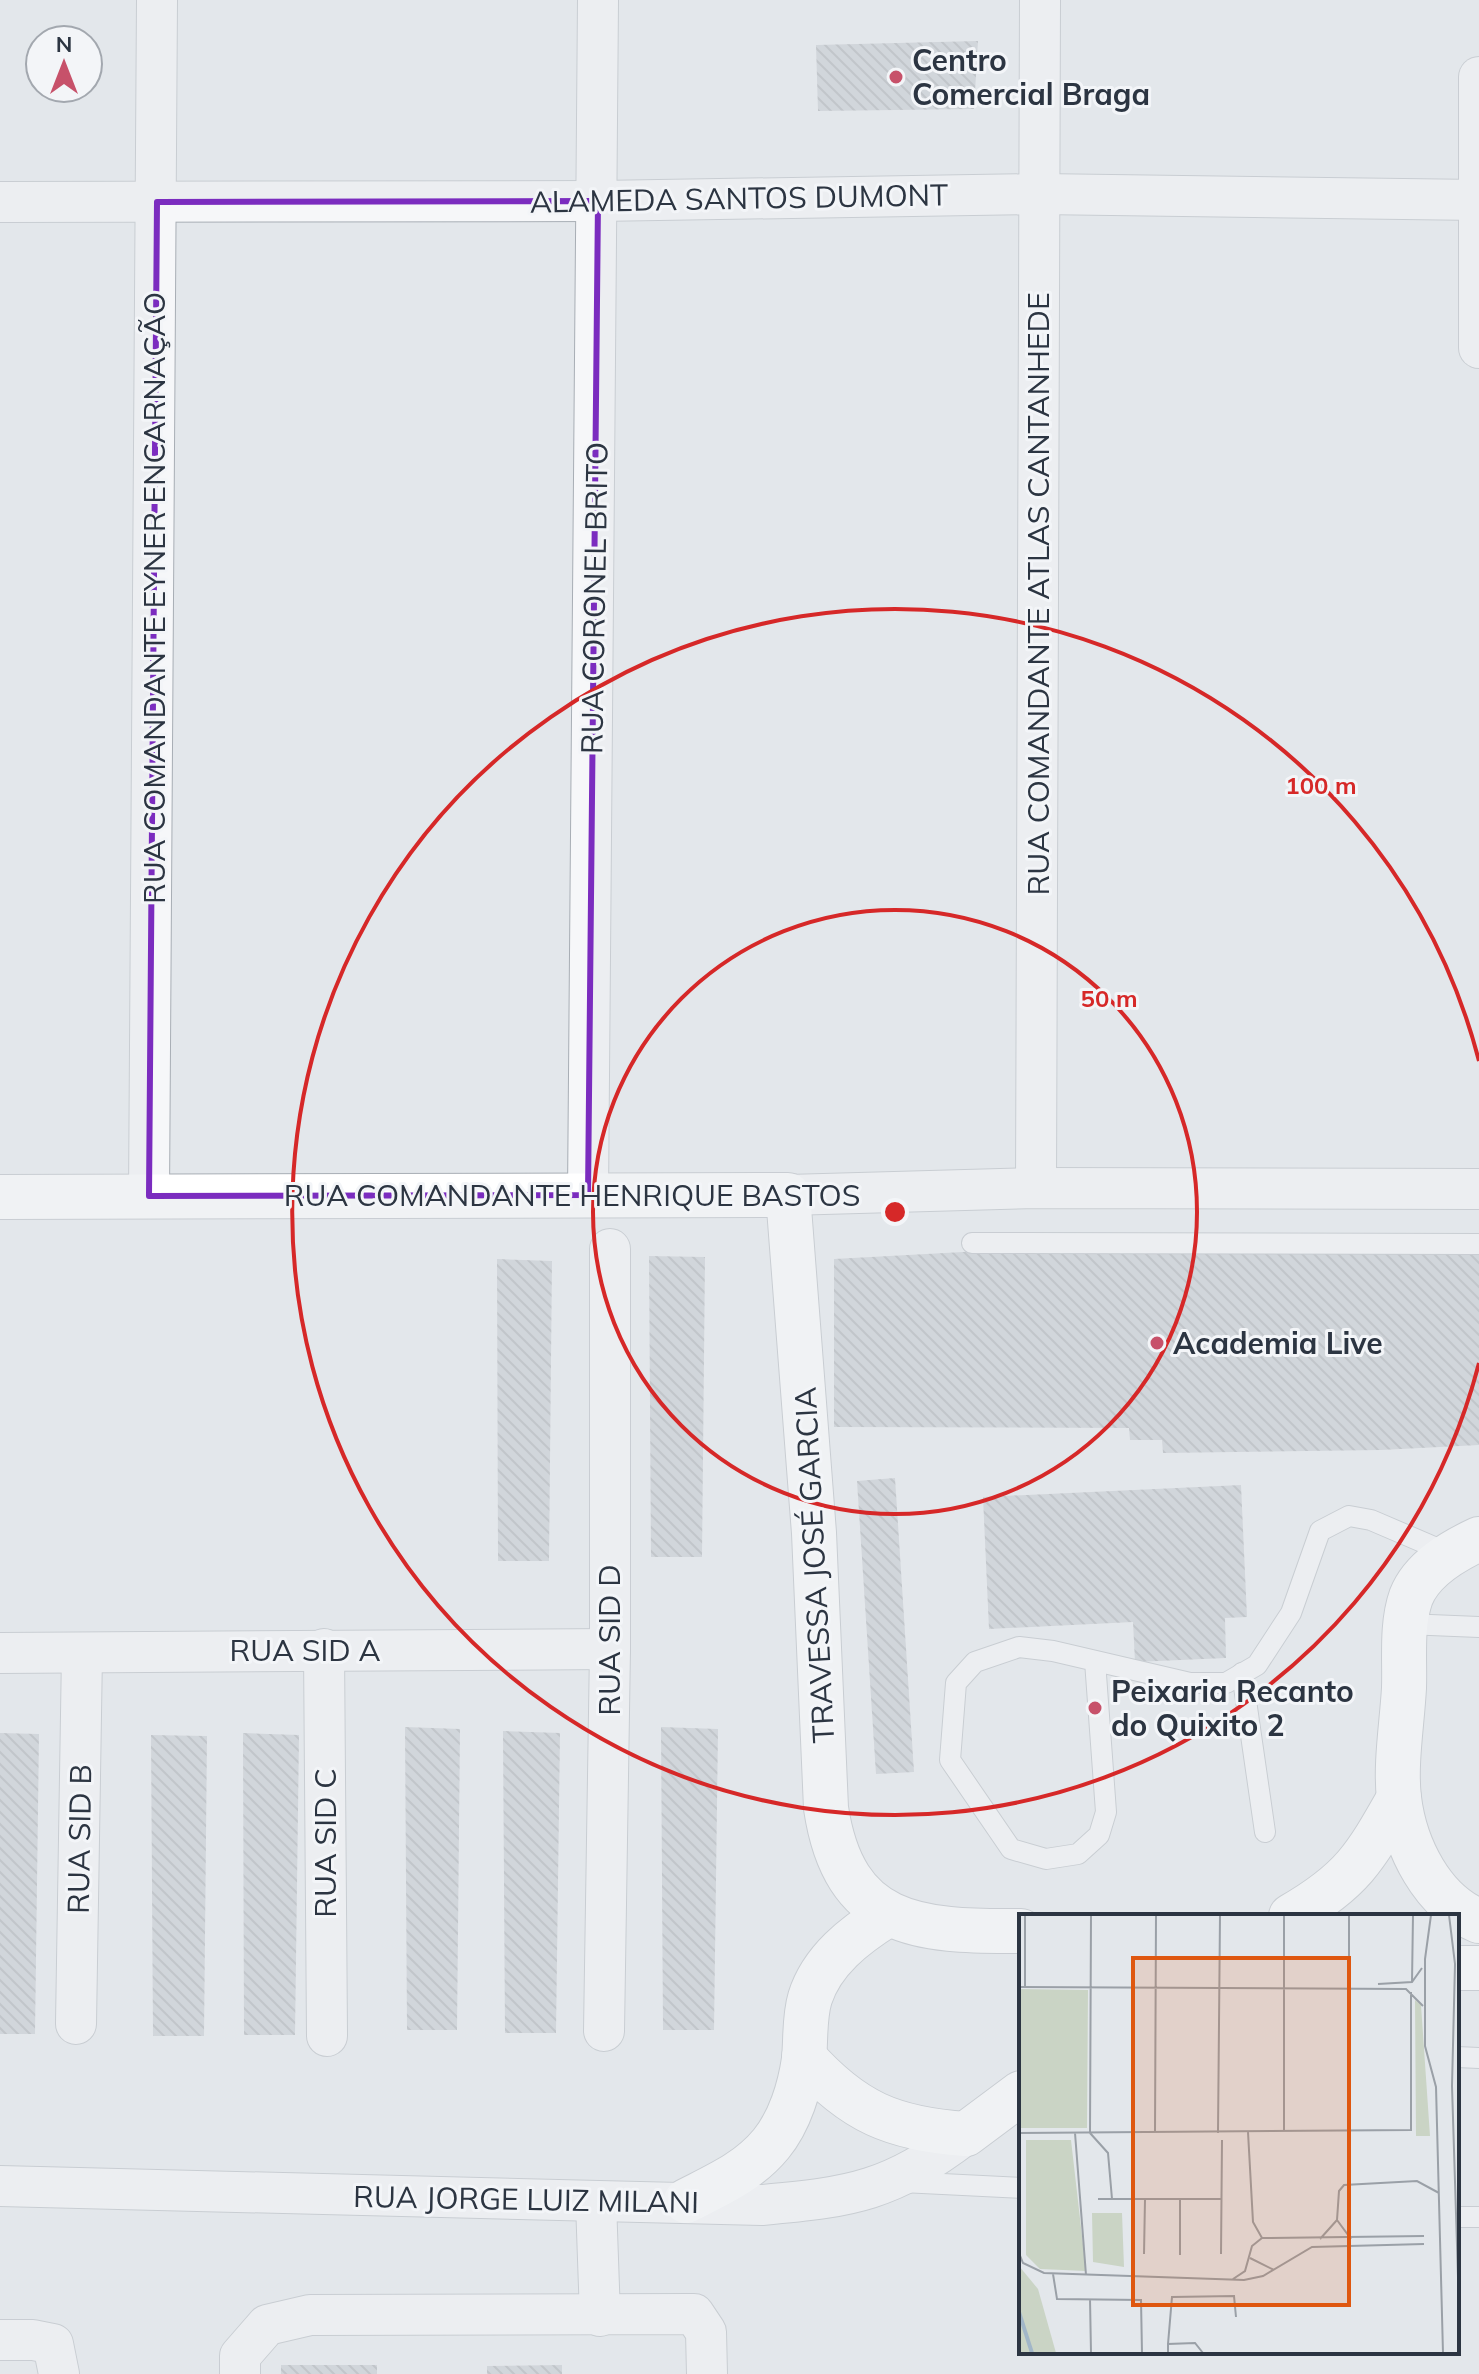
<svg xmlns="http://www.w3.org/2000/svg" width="1479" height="2374" font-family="Mulish,sans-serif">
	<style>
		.building { fill: url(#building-back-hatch) }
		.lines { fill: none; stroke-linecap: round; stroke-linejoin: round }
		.lane-casing { stroke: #a8aeb5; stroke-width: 22 }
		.street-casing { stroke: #a8aeb5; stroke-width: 42 }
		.secondary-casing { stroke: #a8aeb5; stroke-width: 46 }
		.lane { stroke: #f6f7f9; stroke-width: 20 }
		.street { stroke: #f6f7f9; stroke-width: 40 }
		.secondary { stroke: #fff; stroke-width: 44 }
		.marked { fill: none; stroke: #7b2cbf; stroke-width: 6; stroke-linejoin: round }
		.ring { fill: none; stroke: #d62828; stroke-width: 4 }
		.poi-dot { fill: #c7516a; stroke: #f3f5f8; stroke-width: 3 }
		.labels { text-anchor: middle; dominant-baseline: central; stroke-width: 6; stroke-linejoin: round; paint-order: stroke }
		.poi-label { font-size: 30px; font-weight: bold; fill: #2c3542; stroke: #f3f5f8; text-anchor: start }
		.street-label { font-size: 30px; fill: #2c3542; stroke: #f3f5f8 }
		.inset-river { fill: none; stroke: #a1b6c8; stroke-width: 4 }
		.inset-road { fill: none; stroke: #9aa0a7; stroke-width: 2 }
		.view { fill: #df570f; fill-opacity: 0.15; stroke: #df570f; stroke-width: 4 }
		.inset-edge { fill: none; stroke: #2c3542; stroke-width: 4 }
		.centre { fill: #d62828; stroke: #f3f5f8; stroke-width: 4 }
		.ring-label { font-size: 24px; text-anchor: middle; font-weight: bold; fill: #d62828; stroke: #f3f5f8; stroke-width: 6; stroke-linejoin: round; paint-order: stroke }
	</style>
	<defs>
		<pattern id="building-back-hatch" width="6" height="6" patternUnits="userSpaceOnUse" patternTransform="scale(2)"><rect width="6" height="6" fill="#bbc0c7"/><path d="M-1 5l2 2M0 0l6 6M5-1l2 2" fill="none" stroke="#989da3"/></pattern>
	</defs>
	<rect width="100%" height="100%" fill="#e3e7eb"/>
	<g class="building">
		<polygon points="978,41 974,109 818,111 816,45"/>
		<polygon points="1479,1249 1479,1445 1381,1450 1163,1453 1162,1440 1130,1440 1129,1428 834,1427 834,1259 1000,1250"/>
		<polygon points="649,1256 705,1257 702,1557 651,1557"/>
		<polygon points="497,1259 552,1261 549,1561 498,1561"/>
		<polygon points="895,1478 914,1772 876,1774 857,1481"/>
		<polygon points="1241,1485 1247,1617 1225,1618 1226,1658 1135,1662 1133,1622 989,1629 983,1497"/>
		<polygon points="405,1727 460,1729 457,2030 407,2030"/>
		<polygon points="661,1727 718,1729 714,2030 663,2030"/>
		<polygon points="503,1731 560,1733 556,2033 505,2033"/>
		<polygon points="0,1733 39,1734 35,2034 0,2034"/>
		<polygon points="243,1733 299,1735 295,2035 244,2035"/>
		<polygon points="151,1735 207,1736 204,2036 153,2036"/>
		<rect x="281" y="2365" width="96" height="9"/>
		<polygon points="562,2365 562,2374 487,2374 487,2366"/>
	</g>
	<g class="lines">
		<defs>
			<g id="lane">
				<polyline points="972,1243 1479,1244"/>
				<polyline points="1406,1624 1479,1627"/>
				<polyline points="1095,1661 1106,1812 1099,1835 1078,1854 1046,1859 1011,1849 950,1760 956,1683 975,1662 1019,1647 1053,1651 1190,1683 1226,1683 1257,1665 1291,1613 1320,1531 1349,1516 1371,1520 1448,1553"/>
				<polyline points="1242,1673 1265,1832"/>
				<polyline points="1457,2057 1479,2058"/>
				<polyline points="902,2182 1021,2188"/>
				<polyline points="1457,2217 1479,2217"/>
			</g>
			<g id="street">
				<polyline points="1479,77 1479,348"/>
				<polyline points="0,202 598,201 1040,194 1479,200"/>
				<polyline points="1036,1188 1040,0"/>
				<polyline points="588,1195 598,0"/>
				<polyline points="788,1195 1036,1188 1479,1189"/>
				<polyline points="149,1196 157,0"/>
				<polyline points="324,1649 327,2036"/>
				<polyline points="0,1653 610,1649"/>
				<polyline points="76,2024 82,1653"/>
				<polyline points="604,2031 610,1649 610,1249"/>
				<path d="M 0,2186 L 762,2205 C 853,2197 891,2191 966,2134"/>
				<polyline points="596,2202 600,2316"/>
				<polyline points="0,2340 33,2340 53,2344 59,2374"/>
				<polyline points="240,2374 240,2356 267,2325 310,2315 694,2314 706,2332 707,2374"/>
			</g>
			<g id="secondary">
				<path d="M 0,1197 L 788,1195 L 814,1533 L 826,1808 C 844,1927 917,1932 1021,1931"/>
				<path d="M 1479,1539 C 1453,1551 1422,1569 1411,1597 C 1401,1625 1405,1660 1404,1688 C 1402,1724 1395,1764 1399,1798 C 1405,1847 1432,1902 1479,1921"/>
				<path d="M 1291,1916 C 1352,1881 1365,1858 1399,1798"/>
				<polyline points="1457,1968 1479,1968"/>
				<path d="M 804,2057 C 853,2112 893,2129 966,2134 L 1021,2093"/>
				<path d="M 686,2201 C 717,2185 748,2172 771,2144 C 790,2121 800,2087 804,2059 C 806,2038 804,2018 810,1998 C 822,1960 855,1935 887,1915"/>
			</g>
		</defs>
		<use href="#lane" class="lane-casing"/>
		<use href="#street" class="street-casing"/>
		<use href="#secondary" class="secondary-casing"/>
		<use href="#lane" class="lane"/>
		<use href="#street" class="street"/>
		<use href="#secondary" class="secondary"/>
	</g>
	<path d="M0 0H1479V2374H0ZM 598,201 L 588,1195 L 149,1196 L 157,202 Z" fill="#e3e7eb" fill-opacity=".55" fill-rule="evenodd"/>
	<path class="marked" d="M 598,201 L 588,1195 L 149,1196 L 157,202 Z"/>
	<g class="ring">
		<circle cx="895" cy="1212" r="302"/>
		<path d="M1479 1363A603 603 0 1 1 1479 1061"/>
	</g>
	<g class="poi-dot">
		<circle cx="896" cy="77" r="8"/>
		<circle cx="1157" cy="1343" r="8"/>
		<circle cx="1095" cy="1708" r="8"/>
	</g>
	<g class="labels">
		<g class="poi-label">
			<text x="912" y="60">Centro<tspan x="912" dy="34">Comercial Braga</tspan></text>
			<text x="1173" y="1343">Academia Live</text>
			<text x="1111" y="1691">Peixaria Recanto<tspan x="1111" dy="34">do Quixito 2</tspan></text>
		</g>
		<g class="street-label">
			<text transform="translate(739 198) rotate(-1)">ALAMEDA SANTOS DUMONT</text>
			<text transform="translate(1038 594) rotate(-90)">RUA COMANDANTE ATLAS CANTANHEDE</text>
			<text transform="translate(154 598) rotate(-90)">RUA COMANDANTE EYNER ENCARNAÇÃO</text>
			<text transform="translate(594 598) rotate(-89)">RUA CORONEL BRITO</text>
			<text x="572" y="1195">RUA COMANDANTE HENRIQUE BASTOS</text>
			<text transform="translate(814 1565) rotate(-93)">TRAVESSA JOSÉ GARCIA</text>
			<text transform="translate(609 1640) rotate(-90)">RUA SID D</text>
			<text x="305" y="1650">RUA SID A</text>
			<text transform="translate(79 1839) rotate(-89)">RUA SID B</text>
			<text transform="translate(325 1843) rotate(-90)">RUA SID C</text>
			<text transform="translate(526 2199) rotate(1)">RUA JORGE LUIZ MILANI</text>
		</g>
	</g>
	<g transform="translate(1019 1914)">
		<rect width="440" height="440" fill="#e3e7eb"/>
		<path d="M 0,352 L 19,375 L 37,439 L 0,439 Z" fill="#cad4c5"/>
		<path d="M 0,75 L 69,76 L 68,214 L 0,214 ZM 396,86 L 402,91 L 411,222 L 397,222 ZM 7,226 L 52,226 L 67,357 L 21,355 L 7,341 ZM 73,299 L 103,299 L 105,353 L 74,348 Z" fill="#cad4c5"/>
		<path class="inset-river" d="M 0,398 L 13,439"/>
		<path class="inset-road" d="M 330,1 L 330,218M 412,1 L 406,45 L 406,132 L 417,173 L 424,439M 430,1 L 436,50 L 433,172 L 440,395M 393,68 L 394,1M 359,70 L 393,68 L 403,54M 0,73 L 387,75 L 404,92M 6,73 L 6,1M 265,217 L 265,1M 229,218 L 234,308 L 243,324M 0,219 L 392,216 L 392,78M 56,219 L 67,361M 71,219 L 72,1M 71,219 L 89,239 L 93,285M 136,219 L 137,1M 199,219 L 201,1M 79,285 L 203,285M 161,285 L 161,341M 243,324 L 405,322M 301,325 L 318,306M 332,325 L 318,306 L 320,277 L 325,271 L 398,267 L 420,279M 0,339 L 4,349 L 25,359 L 225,366 L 244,362 L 293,333 L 405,330M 125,340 L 126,285M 202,340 L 203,226M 231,344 L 255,356M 34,360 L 38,385 L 122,386 L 123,439M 214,365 L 226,357 L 233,332 L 243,324M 71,385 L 72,439M 149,430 L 153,383 L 215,382 L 217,403M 149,439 L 149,430 L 176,429 L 184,439"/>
		<path class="view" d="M 114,44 L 330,44 L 330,391 L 114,391 Z"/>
		<rect width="440" height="440" class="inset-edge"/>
	</g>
	<circle cx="895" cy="1212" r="12" class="centre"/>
	<g class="ring-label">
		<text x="1321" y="794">100 m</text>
		<text x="1109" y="1007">50 m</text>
	</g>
	<g transform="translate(64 64)"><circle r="38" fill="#f3f5f8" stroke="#a3a8af" stroke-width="2"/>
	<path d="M0-6L14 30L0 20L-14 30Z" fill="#c7516a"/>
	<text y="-12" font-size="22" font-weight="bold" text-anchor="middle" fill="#2c3542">N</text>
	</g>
</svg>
